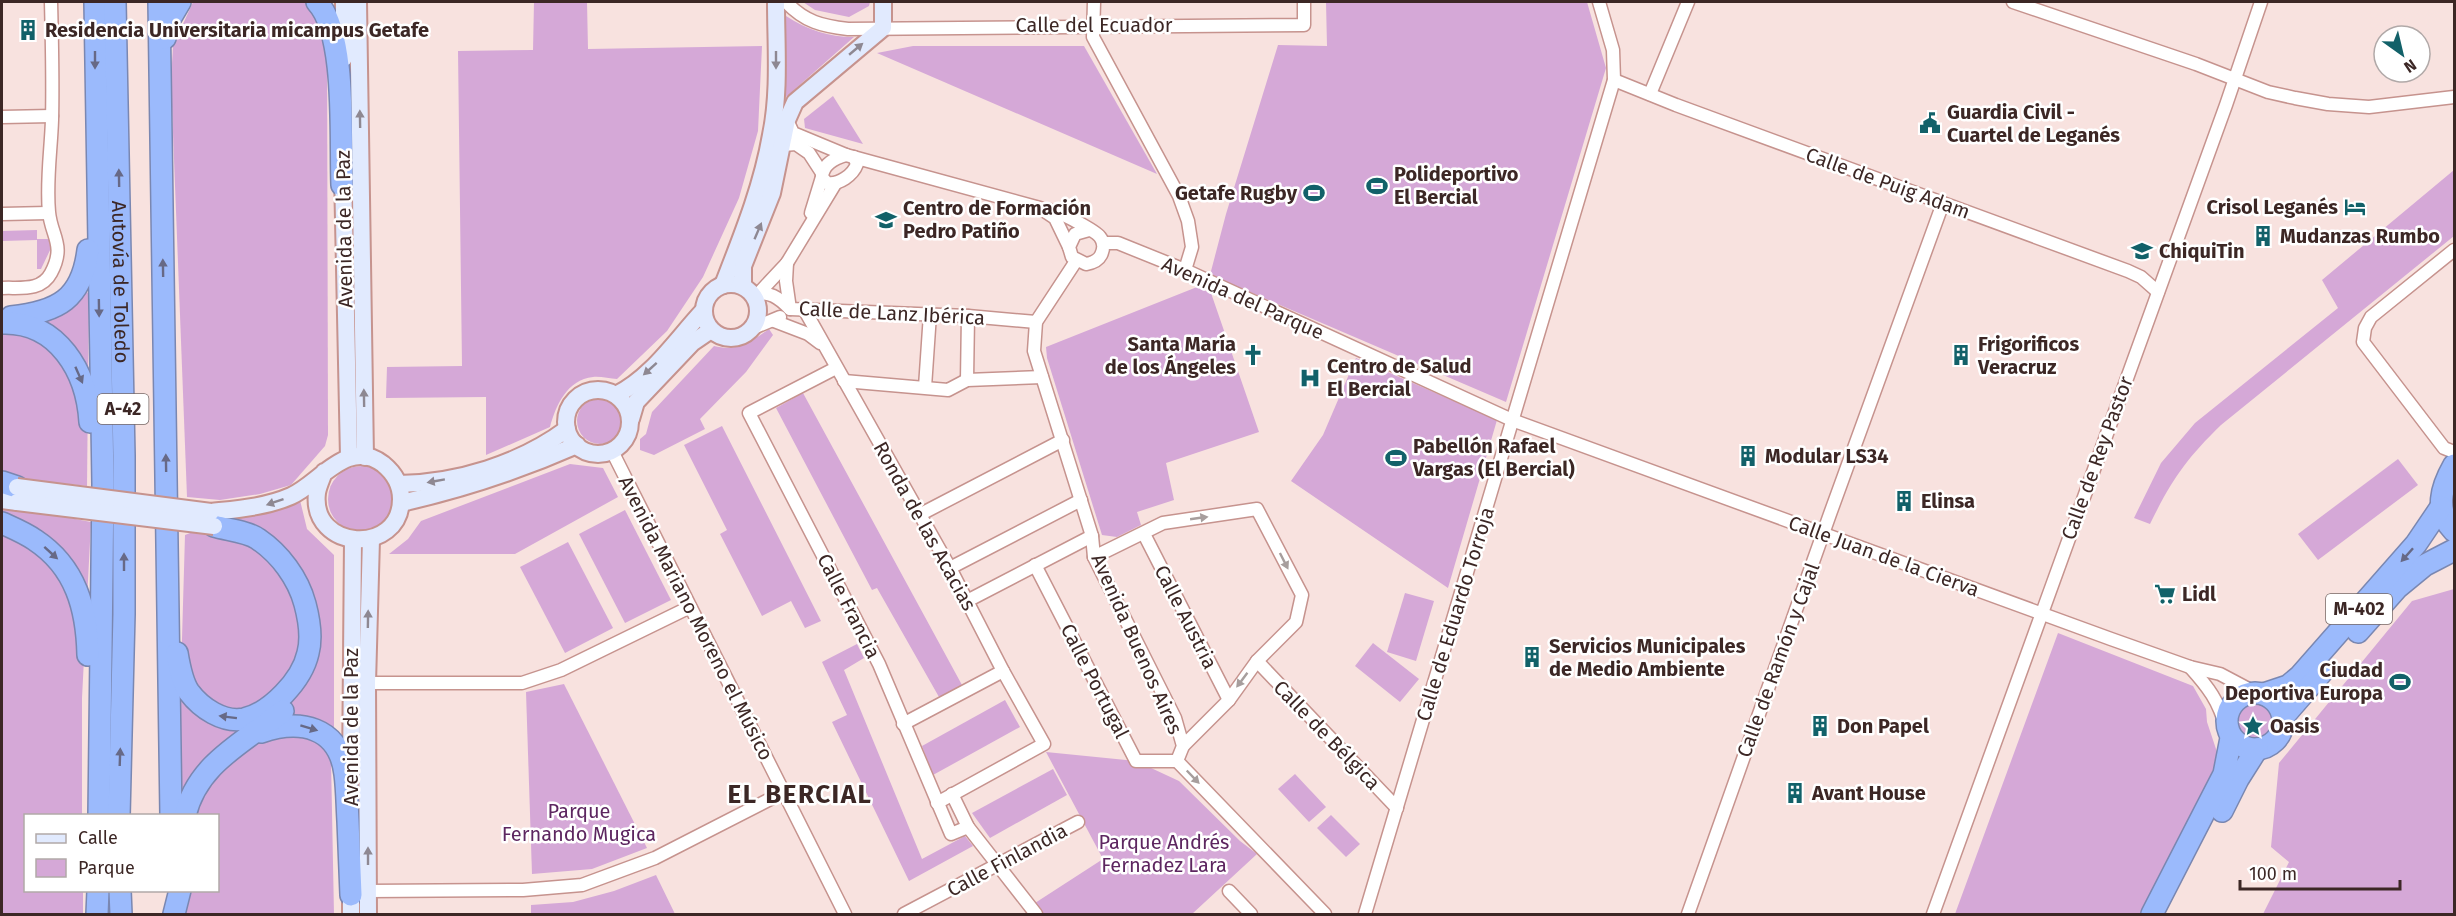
<svg xmlns="http://www.w3.org/2000/svg" width="2456" height="916" font-family="'Fira Sans',sans-serif">
	<style>
		.green { fill: #d5a8d7 }
		.lines { fill: none; stroke-linecap: round; stroke-linejoin: round }
		.street-casing { stroke: #c6938e; stroke-width: 15 }
		.secondary-casing { stroke: #c6938e; stroke-width: 20 }
		.highway-casing { stroke: #7a87b1; stroke-width: 24 }
		.street { stroke: #fff; stroke-width: 12 }
		.secondary { stroke: #e1eafe; stroke-width: 16 }
		.highway { stroke: #9bbafc; stroke-width: 21 }
		.secondary-bridge-casing { stroke: #c6938e; stroke-width: 20; stroke-linecap: butt }
		.secondary-bridge { stroke: #e1eafe; stroke-width: 16 }
		.oneway { fill: #8e8892 }
		.oneway2 { fill: #676986 }
		.oneway3 { fill: #a79e9d }
		.labels { text-anchor: middle; dominant-baseline: central; stroke-width: 5; stroke-linejoin: round; paint-order: stroke }
		.shield { fill: #fff; stroke: #766866; stroke-width: 1.5 }
		.shield-label { font-size: 18px; font-weight: bold; fill: #3c2725 }
		.street-label { font-size: 20px; fill: #3c2725; stroke: #fff }
		.poi-label { font-size: 20px; font-weight: bold; fill: #3c2725; stroke: #fff; text-anchor: start }
		.park-label { font-size: 20px; fill: #5d2660; stroke: #fff }
		.district-label { font-size: 26px; font-weight: bold; letter-spacing: 1.5px; fill: #3c2725; stroke: #fff }
	</style>
	<rect width="100%" height="100%" fill="#f8e2df"/>
	<g class="green">
		<polygon points="193,2 310,2 327,26 328,435 325,446 291,485 260,494 220,500 187,497 171,81 173,46"/>
		<path d="M 534,2 L 587,2 L 588,49 L 762,46 L 758,131 L 739,198 L 703,277 L 667,331 L 617,379 C 610,379 600,376 593,377 C 567,380 556,405 550,427 L 486,455 L 486,397 L 386,398 L 387,367 L 462,366 L 458,51 L 533,50 Z"/>
		<polygon points="803,2 870,2 869,6 849,17 815,10"/>
		<polygon points="1326,2 1587,2 1606,68 1506,402 1210,275 1226,214 1278,45 1327,46"/>
		<path d="M 786,16 C 808,30 828,37 854,37 L 786,97 Z"/>
		<polygon points="913,46 1084,46 1157,174 877,53"/>
		<polygon points="833,96 863,144 805,128 804,119"/>
		<path d="M 2454,170 L 2454,236 L 2221,425 C 2186,459 2171,481 2150,524 L 2134,518 L 2161,463 L 2195,423 L 2338,308 L 2322,280 Z"/>
		<polygon points="37,230 37,239 49,239 52,246 41,269 37,269 37,240 2,241 2,231"/>
		<polygon points="1197,287 1211,293 1259,432 1166,463 1174,500 1137,512 1141,525 1117,537 1102,535 1047,358 1046,347"/>
		<polygon points="89,292 87,486 2,477 2,330"/>
		<path d="M 769,329 L 773,335 L 746,372 L 700,419 L 705,429 L 654,455 L 640,450 L 640,439 L 646,434 L 652,412 L 714,346 C 737,352 750,342 769,329 Z"/>
		<polygon points="1356,358 1497,420 1448,588 1291,481 1323,435"/>
		<polygon points="803,393 962,685 939,697 877,588 872,590 776,408"/>
		<circle cx="600" cy="421" r="23"/>
		<polygon points="722,426 821,621 805,628 791,601 762,616 720,534 727,530 684,445"/>
		<polygon points="2398,459 2418,485 2318,560 2298,534"/>
		<polygon points="570,464 603,468 618,497 515,554 389,554 408,539 421,521"/>
		<circle cx="361" cy="499" r="33"/>
		<polygon points="299,496 307,529 334,555 334,737 248,728 177,812 185,535 239,514"/>
		<polygon points="2,505 91,522 82,698 82,815 26,816 26,890 83,891 83,914 2,914"/>
		<polygon points="625,510 671,600 625,623 579,534"/>
		<polygon points="568,542 613,628 565,653 520,567"/>
		<polygon points="2454,589 2454,914 2263,914 2289,862 2271,847 2279,763 2412,601"/>
		<polygon points="1405,593 1434,601 1416,661 1387,652"/>
		<polygon points="2058,633 2193,686 2206,709 2207,722 2217,752 2216,764 2142,914 1955,914"/>
		<polygon points="1373,643 1419,679 1400,702 1355,666"/>
		<polygon points="857,644 864,658 844,670 922,859 965,836 973,846 909,881 832,722 847,715 822,662"/>
		<polygon points="564,684 647,848 592,869 532,874 526,692"/>
		<polygon points="1005,700 1020,727 933,775 922,746"/>
		<circle cx="2254" cy="722" r="21"/>
		<polygon points="288,731 318,741 331,760 334,914 185,914 185,891 218,890 218,816 190,815 227,758 252,743"/>
		<polygon points="1046,752 1136,761 1179,781 1240,841 1257,854 1192,914 1044,914 1035,903 1103,859"/>
		<polygon points="1053,769 1067,795 990,838 972,813"/>
		<polygon points="1295,774 1326,807 1309,822 1278,789"/>
		<polygon points="1331,815 1360,844 1346,857 1317,828"/>
		<polygon points="656,875 675,914 531,914 531,905 573,902 614,891"/>
	</g>
	<g class="lines">
		<defs>
			<g id="street">
				<path d="M 786,2 C 805,22 822,26 848,29 L 1304,25 L 1304,2"/>
				<polyline points="1094,2 1093,37 1179,196 1188,221 1192,247 1185,270"/>
				<polyline points="2013,2 2196,64 2268,92 2295,98 2328,104 2369,107 2454,97"/>
				<polyline points="1614,80 1676,105 2128,271 2141,277 2158,292"/>
				<polyline points="1650,94 1688,2"/>
				<polyline points="2,117 52,116"/>
				<polyline points="787,120 793,133 846,155 1040,208 1055,218 1069,247"/>
				<polyline points="783,145 796,144 809,153 822,173"/>
				<path d="M 846,155 C 835,158 823,164 822,177 L 827,183 C 839,185 853,175 857,164 L 854,157"/>
				<path d="M 1050,210 C 1059,212 1095,230 1100,237 C 1104,242 1104,249 1101,255 C 1098,261 1092,263 1086,264 L 1072,257 L 1069,247 L 1075,234 L 1089,230"/>
				<polyline points="811,213 822,177"/>
				<polyline points="2,214 48,213"/>
				<polyline points="1103,243 1118,243 1185,270 1512,420 2111,639 2190,667 2220,674 2254,692"/>
				<polyline points="2454,250 2371,317 2365,328 2363,342 2444,448 2454,452"/>
				<polyline points="1076,261 1036,322 1034,351 1092,536 1094,557 1175,718 1183,746 1177,761 1325,914"/>
				<polyline points="787,263 786,281 790,309"/>
				<path d="M 2,288 C 19,287 41,292 51,273 C 66,245 51,236 49,212 C 46,182 51,150 52,120 C 53,81 52,41 51,2"/>
				<polyline points="759,293 787,263 835,184"/>
				<path d="M 752,294 C 770,291 778,297 790,309 L 968,316 L 1036,322"/>
				<polyline points="804,309 950,568 1003,671 1044,744 937,803"/>
				<polyline points="774,321 808,334 820,343"/>
				<polyline points="751,329 780,317"/>
				<polyline points="836,368 749,413 879,664 951,834 968,827"/>
				<polyline points="967,380 968,316"/>
				<polyline points="844,381 948,390 967,380 1042,377"/>
				<polyline points="925,387 930,314"/>
				<polyline points="612,451 845,914"/>
				<polyline points="919,515 1063,440"/>
				<polyline points="1144,534 1229,700"/>
				<polyline points="1094,557 1163,523 1257,509 1302,595 1296,622 1257,661 1229,700 1183,746"/>
				<polyline points="1035,565 1136,761 1177,761"/>
				<polyline points="950,568 1081,500"/>
				<polyline points="967,601 1092,536"/>
				<polyline points="1257,661 1397,808"/>
				<path d="M 2190,667 C 2208,687 2219,701 2226,728"/>
				<polyline points="367,683 522,683 561,670 690,607"/>
				<polyline points="903,724 1003,671"/>
				<polyline points="952,794 968,827 1036,914"/>
				<polyline points="368,891 523,890 582,885 655,858 784,792"/>
				<polyline points="1229,891 1251,914"/>
				<polyline points="904,914 1078,822"/>
				<polyline points="1365,914 1614,80 1613,50 1599,2"/>
				<polyline points="1688,914 1830,514 1943,203"/>
				<polyline points="1933,914 2226,105 2261,2"/>
			</g>
			<g id="secondary">
				<polyline points="358,2 365,457"/>
				<polyline points="344,58 344,2"/>
				<polyline points="343,173 349,457"/>
				<circle cx="731" cy="311" r="27"/>
				<path d="M 723,285 C 742,236 762,187 771,135 C 780,92 776,46 776,2"/>
				<polyline points="743,286 743,266 772,193 787,120 795,102 883,28 883,2"/>
				<circle cx="598" cy="422" r="32"/>
				<path d="M 616,395 C 652,377 676,340 703,311"/>
				<polyline points="631,419 636,402 692,343 711,330"/>
				<path d="M 399,484 C 457,483 520,464 567,429"/>
				<polyline points="2,500 17,502"/>
				<path d="M 401,503 C 464,489 518,471 577,445"/>
				<path d="M 211,512 C 238,509 266,507 291,496 C 319,484 348,437 383,464 C 394,473 401,484 401,499 C 401,556 310,551 317,493 C 318,486 322,478 324,472"/>
				<polyline points="351,776 353,540"/>
				<polyline points="351,882 351,914"/>
				<polyline points="368,914 367,683 371,539"/>
			</g>
			<g id="highway">
				<polyline points="95,2 103,484 99,816"/>
				<path id="s1" d="M 115,2 L 124,456 L 124,614 L 119,816"/>
				<polyline points="159,2 171,816"/>
				<path d="M 317,2 C 347,34 340,139 342,185"/>
				<polyline points="165,38 170,19 180,2"/>
				<path d="M 11,317 C 58,312 82,299 88,250"/>
				<path d="M 2,323 C 58,321 87,372 90,422"/>
				<path d="M 2454,465 C 2441,488 2434,510 2454,531"/>
				<polyline points="2,482 17,487"/>
				<path d="M 2,523 C 13,528 25,533 35,540 C 76,567 87,609 88,655"/>
				<polyline points="2358,632 2397,588 2425,565 2454,550"/>
				<path d="M 177,653 C 179,665 182,682 189,692 C 201,708 223,723 244,719 C 271,713 302,680 308,653 C 312,638 309,619 305,604 C 298,578 280,554 258,539 C 247,531 227,530 214,526"/>
				<circle cx="2255" cy="721" r="28"/>
				<polyline points="2264,694 2288,686 2300,676 2416,544 2441,507"/>
				<polyline points="2283,717 2323,671"/>
				<path d="M 261,732 C 300,719 339,726 345,774 C 347,789 347,805 348,821 C 349,846 350,870 351,895"/>
				<polyline points="2222,811 2238,779 2257,749"/>
				<path d="M 185,816 C 197,763 245,742 283,711"/>
				<polyline points="120,890 121,914"/>
				<polyline points="97,914 98,890"/>
				<polyline points="174,914 180,890"/>
				<polyline points="2152,914 2224,774 2231,738"/>
			</g>
		</defs>
		<use href="#street" class="street-casing"/>
		<use href="#secondary" class="secondary-casing"/>
		<use href="#highway" class="highway-casing"/>
		<use href="#street" class="street"/>
		<use href="#secondary" class="secondary"/>
		<use href="#highway" class="highway"/>
		<defs>
			<g id="secondary-bridge">
				<polyline points="17,487 211,512"/>
				<polyline points="17,502 214,526"/>
			</g>
		</defs>
		<use href="#secondary-bridge" class="secondary-bridge-casing"/>
		<use href="#secondary-bridge" class="secondary-bridge"/>
	</g>
	<defs><path id="oneway-solid" d="M-6-.8H1V-3.2L6.5 0L1 3.2V.8H-6Z" transform="scale(1.5)"/></defs>
	<g class="oneway">
		<use href="#oneway-solid" transform="translate(856 49) rotate(-40)"/>
		<use href="#oneway-solid" transform="translate(776 60) rotate(90)"/>
		<use href="#oneway-solid" transform="translate(360 119) rotate(-91)"/>
		<use href="#oneway-solid" transform="translate(758 231) rotate(-67)"/>
		<use href="#oneway-solid" transform="translate(650 369) rotate(138)"/>
		<use href="#oneway-solid" transform="translate(364 398) rotate(-91)"/>
		<use href="#oneway-solid" transform="translate(436 481) rotate(170)"/>
		<use href="#oneway-solid" transform="translate(275 502) rotate(161)"/>
		<use href="#oneway-solid" transform="translate(368 619) rotate(-89)"/>
		<use href="#oneway-solid" transform="translate(368 856) rotate(-90)"/>
	</g>
	<g class="oneway2">
		<use href="#oneway-solid" transform="translate(95 60) rotate(90)"/>
		<use href="#oneway-solid" transform="translate(119 178) rotate(-91)"/>
		<use href="#oneway-solid" transform="translate(163 268) rotate(-91)"/>
		<use href="#oneway-solid" transform="translate(99 308) rotate(89)"/>
		<use href="#oneway-solid" transform="translate(79 375) rotate(66)"/>
		<use href="#oneway-solid" transform="translate(166 463) rotate(-91)"/>
		<use href="#oneway-solid" transform="translate(51 553) rotate(42)"/>
		<use href="#oneway-solid" transform="translate(2407 555) rotate(132)"/>
		<use href="#oneway-solid" transform="translate(124 562) rotate(-90)"/>
		<use href="#oneway-solid" transform="translate(228 717) rotate(-173)"/>
		<use href="#oneway-solid" transform="translate(309 728) rotate(17)"/>
		<use href="#oneway-solid" transform="translate(120 757) rotate(-88)"/>
	</g>
	<g class="oneway3">
		<use href="#oneway-solid" transform="translate(1199 518) rotate(-8)"/>
		<use href="#oneway-solid" transform="translate(1284 561) rotate(63)"/>
		<use href="#oneway-solid" transform="translate(1242 680) rotate(127)"/>
		<use href="#oneway-solid" transform="translate(1193 777) rotate(46)"/>
	</g>
	<defs>
		<symbol id="building-bare" viewBox="-9 -9 18 18"><path d="M-4-6H4V6H1V3H-1V6H-4ZM-2.5-4.3h1.7v1.8h-1.7ZM.8-4.3h1.7v1.8H.8ZM-2.5-1h1.7V.8h-1.7ZM.8-1h1.7V.8H.8Z" fill="#126169" stroke="#fff" stroke-width="2.5" paint-order="stroke"/></symbol>
		<symbol id="civic-bare" viewBox="-9 -9 18 18"><path d="M-.6-6.5H3V-4.5H.6V-3L4-1V1h2V6H-6V1h2V-1L-.6-3ZM-1.2 2.5V6h2.4V2.5Z" fill="#126169" stroke="#fff" stroke-width="2.5" paint-order="stroke"/></symbol>
		<symbol id="stadium-bare" viewBox="-9 -9 18 18"><path d="M0-5a6.5 5 0 1 0 0 10a6.5 5 0 1 0 0-10ZM-3.5-1.8h7v3.6h-7Z" fill="#126169" stroke="#fff" stroke-width="2.5" paint-order="stroke"/></symbol>
		<symbol id="hotel-bare" viewBox="-9 -9 18 18"><path d="M-6-4.5h1.5V1H6V5H4.5V3h-9V5H-6ZM-4 0a1.8 1.8 0 1 1 3.6 0ZM.5 0V-2.5h3Q6-2.5 6 0Z" fill="#126169" stroke="#fff" stroke-width="2.5" paint-order="stroke"/></symbol>
		<symbol id="school-bare" viewBox="-9 -9 18 18"><path d="M0-5L7-2L0 1L-7-2ZM-4 1L0 2.5L4 1V4Q0 6-4 4Z" fill="#126169" stroke="#fff" stroke-width="2.5" paint-order="stroke"/></symbol>
		<symbol id="church-bare" viewBox="-9 -9 18 18"><path d="M-1.2-6h2.4v3.5h3.3v2.4h-3.3V6h-2.4V-.1h-3.3v-2.4h3.3Z" fill="#126169" stroke="#fff" stroke-width="2.5" paint-order="stroke"/></symbol>
		<symbol id="hospital-bare" viewBox="-9 -9 18 18"><path d="M-5-5h3v3.5h4V-5h3V5h-3V1.5h-4V5h-3Z" fill="#126169" stroke="#fff" stroke-width="2.5" paint-order="stroke"/></symbol>
		<symbol id="supermarket-bare" viewBox="-9 -9 18 18"><path d="M-6-5.5h2.5l.6 2H6L4.5 2H-2.5L-4.4-4H-6ZM-1.5 3.2a1.3 1.3 0 1 0 .1 0ZM3 3.2a1.3 1.3 0 1 0 .1 0Z" fill="#126169" stroke="#fff" stroke-width="2.5" paint-order="stroke"/></symbol>
		<symbol id="sight-bare" viewBox="-9 -9 18 18"><path d="M0-6L1.8-2.2L6-1.7L2.9 1.2L3.7 5.4L0 3.3L-3.7 5.4L-2.9 1.2L-6-1.7L-1.8-2.2Z" fill="#126169" stroke="#fff" stroke-width="2.5" paint-order="stroke"/></symbol>
	</defs>
	<g fill-rule="evenodd">
		<use href="#building-bare" x="13" y="15" width="30" height="30"/>
		<use href="#civic-bare" x="1915" y="108" width="30" height="30"/>
		<use href="#stadium-bare" x="1362" y="171" width="30" height="30"/>
		<use href="#stadium-bare" x="1299" y="178" width="30" height="30"/>
		<use href="#hotel-bare" x="2340" y="192" width="30" height="30"/>
		<use href="#school-bare" x="871" y="205" width="30" height="30"/>
		<use href="#building-bare" x="2248" y="221" width="30" height="30"/>
		<use href="#school-bare" x="2127" y="236" width="30" height="30"/>
		<use href="#church-bare" x="1238" y="340" width="30" height="30"/>
		<use href="#building-bare" x="1946" y="340" width="30" height="30"/>
		<use href="#hospital-bare" x="1295" y="363" width="30" height="30"/>
		<use href="#building-bare" x="1733" y="441" width="30" height="30"/>
		<use href="#stadium-bare" x="1381" y="443" width="30" height="30"/>
		<use href="#building-bare" x="1889" y="486" width="30" height="30"/>
		<use href="#supermarket-bare" x="2150" y="579" width="30" height="30"/>
		<use href="#building-bare" x="1517" y="642" width="30" height="30"/>
		<use href="#stadium-bare" x="2385" y="667" width="30" height="30"/>
		<use href="#building-bare" x="1805" y="711" width="30" height="30"/>
		<use href="#sight-bare" x="2238" y="711" width="30" height="30"/>
		<use href="#building-bare" x="1780" y="778" width="30" height="30"/>
	</g>
	<g class="labels">
		<g class="shield">
			<rect x="97.5" y="394" width="51" height="30" rx="4.5"/>
			<rect x="2326" y="594" width="66" height="30" rx="4.5"/>
		</g>
		<g class="shield-label">
			<text x="123" y="409">A-42</text>
			<text x="2359" y="609">M-402</text>
		</g>
		<g class="street-label">
			<text x="1094" y="25">Calle del Ecuador</text>
			<text transform="translate(1888 183) rotate(20)">Calle de Puig Adam</text>
			<text transform="translate(344 229) rotate(-91)">Avenida de la Paz</text>
			<text stroke="none"><textPath href="#s1" startOffset="280">Autovía de Toledo</textPath></text>
			<text transform="translate(1243 298) rotate(24)">Avenida del Parque</text>
			<text transform="translate(892 313) rotate(3)">Calle de Lanz Ibérica</text>
			<text transform="translate(2097 458) rotate(-70)">Calle de Rey Pastor</text>
			<text transform="translate(925 526) rotate(61)">Ronda de las Acacias</text>
			<text transform="translate(1884 556) rotate(20)">Calle Juan de la Cierva</text>
			<text transform="translate(849 606) rotate(63)">Calle Francia</text>
			<text transform="translate(1455 614) rotate(-73)">Calle de Eduardo Torroja</text>
			<text transform="translate(1186 617) rotate(63)">Calle Austria</text>
			<text transform="translate(696 618) rotate(63)">Avenida Mariano Moreno el Músico</text>
			<text transform="translate(1137 644) rotate(66)">Avenida Buenos Aires</text>
			<text transform="translate(1778 660) rotate(-70)">Calle de Ramón y Cajal</text>
			<text transform="translate(1095 681) rotate(63)">Calle Portugal</text>
			<text transform="translate(351 727) rotate(-90)">Avenida de la Paz</text>
			<text transform="translate(1327 735) rotate(46)">Calle de Bélgica</text>
			<text transform="translate(1007 860) rotate(-28)">Calle Finlandia</text>
		</g>
		<g class="poi-label">
			<text x="45" y="30">Residencia Universitaria micampus Getafe</text>
			<text x="1947" y="112">Guardia Civil -<tspan x="1947" dy="23">Cuartel de Leganés</tspan></text>
			<text x="1394" y="174">Polideportivo<tspan x="1394" dy="23">El Bercial</tspan></text>
			<text x="1297" y="193" text-anchor="end">Getafe Rugby</text>
			<text x="2338" y="207" text-anchor="end">Crisol Leganés</text>
			<text x="903" y="208">Centro de Formación<tspan x="903" dy="23">Pedro Patiño</tspan></text>
			<text x="2280" y="236">Mudanzas Rumbo</text>
			<text x="2159" y="251">ChiquiTin</text>
			<text x="1236" y="344" text-anchor="end">Santa María<tspan x="1236" dy="23">de los Ángeles</tspan></text>
			<text x="1978" y="344">Frigorificos<tspan x="1978" dy="23">Veracruz</tspan></text>
			<text x="1327" y="366">Centro de Salud<tspan x="1327" dy="23">El Bercial</tspan></text>
			<text x="1413" y="446">Pabellón Rafael<tspan x="1413" dy="23">Vargas (El Bercial)</tspan></text>
			<text x="1765" y="456">Modular LS34</text>
			<text x="1921" y="501">Elinsa</text>
			<text x="2182" y="594">Lidl</text>
			<text x="1549" y="646">Servicios Municipales<tspan x="1549" dy="23">de Medio Ambiente</tspan></text>
			<text x="2383" y="670" text-anchor="end">Ciudad<tspan x="2383" dy="23">Deportiva Europa</tspan></text>
			<text x="1837" y="726">Don Papel</text>
			<text x="2270" y="726">Oasis</text>
			<text x="1812" y="793">Avant House</text>
		</g>
		<g class="park-label">
			<text x="579" y="811">Parque<tspan x="579" dy="23">Fernando Mugica</tspan></text>
			<text x="1164" y="842">Parque Andrés<tspan x="1164" dy="23">Fernadez Lara</tspan></text>
		</g>
		<g class="district-label">
			<text x="800" y="794">EL BERCIAL</text>
		</g>
	</g>
	<rect width="2456" height="916" fill="none" stroke="#3c2725" stroke-width="6"/>
	<rect x="24" y="814" width="195" height="78" fill="#ffffff" stroke="#b1a9a8" stroke-width="1.5"/>
	<rect x="36" y="834" width="30" height="9" fill="#e1eafe" stroke="#b1a9a8" stroke-width="1.5"/>
	<text x="78" y="844" font-size="18" fill="#3c2725">Calle</text>
	<rect x="36" y="859" width="30" height="18" fill="#d5a8d7" stroke="#b1a9a8" stroke-width="1.5"/>
	<text x="78" y="874" font-size="18" fill="#3c2725">Parque</text>
	<g transform="translate(2402 54) rotate(146)"><circle r="28" fill="#ffffff" stroke="#b1a9a8" stroke-width="1.5"/>
	<path d="M0-4.5L10 22L0 15L-10 22Z" fill="#126169"/>
	<text y="-9" font-size="16" font-weight="bold" text-anchor="middle" fill="#3c2725">N</text>
	</g>
	<path d="M2240 880v9h160v-9" fill="none" stroke="#3c2725" stroke-width="3"/>
	<text x="2249" y="880" font-size="18" fill="#3c2725" stroke="#ffffff" stroke-width="4.5" paint-order="stroke">100 m</text>
</svg>
